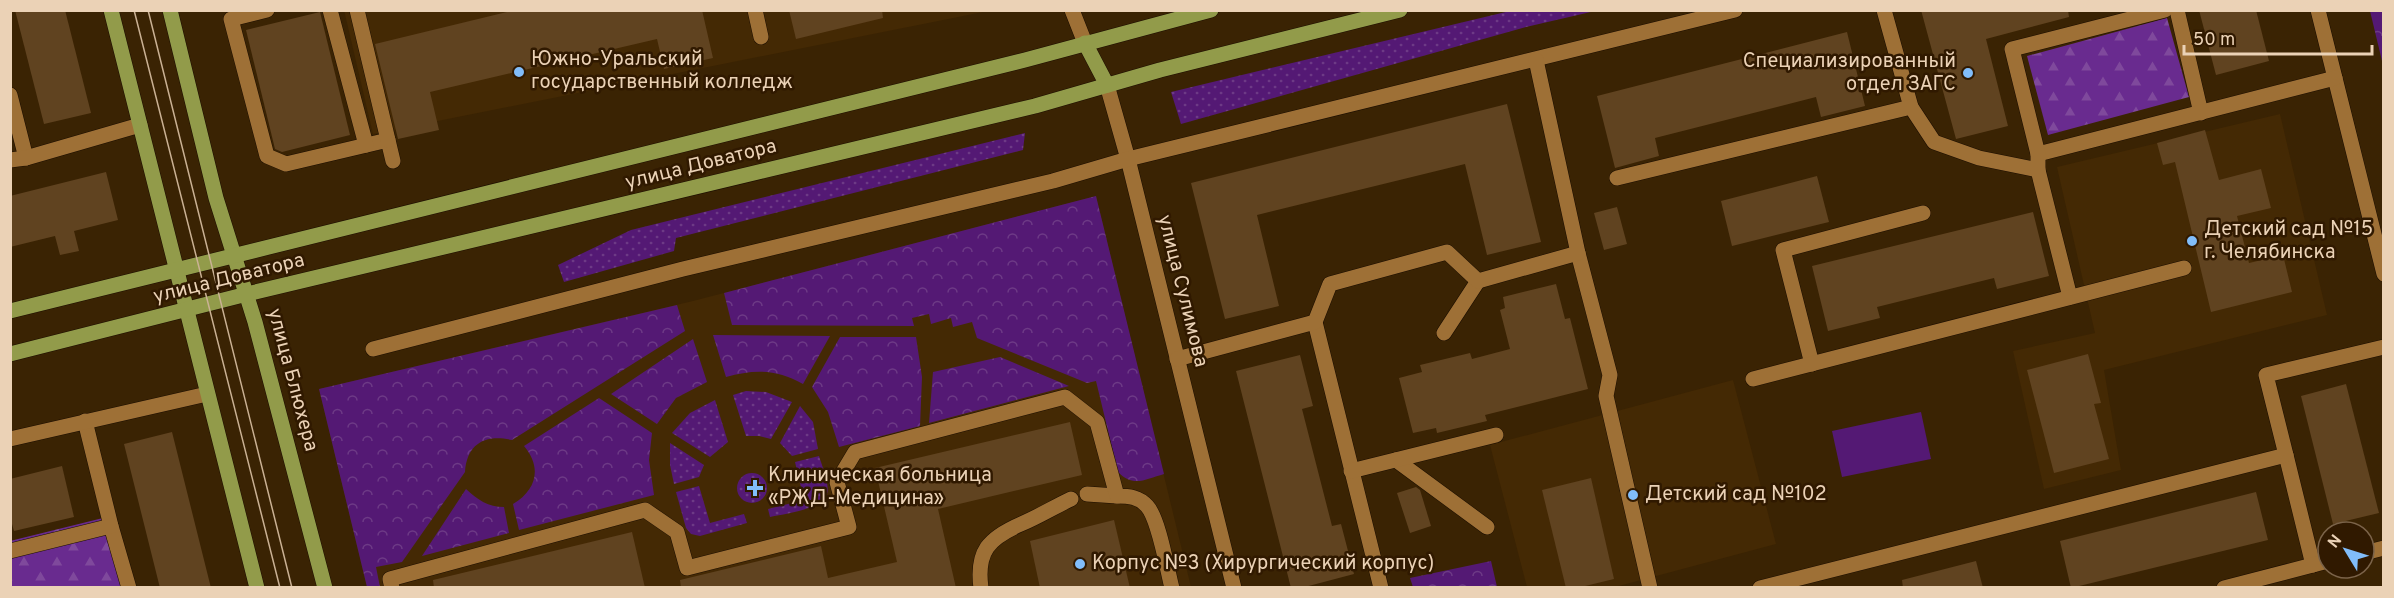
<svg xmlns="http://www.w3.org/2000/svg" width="2394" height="598" font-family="Overpass,sans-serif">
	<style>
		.built { fill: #442904 }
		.grass { fill: url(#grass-dots) }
		.forest { fill: url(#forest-firs) }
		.park { fill: url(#park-crowns) }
		.pitch { fill: #541974 }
		.building { fill: #604320 }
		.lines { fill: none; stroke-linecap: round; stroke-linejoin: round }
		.minor-casing { stroke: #1c0e00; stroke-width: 16 }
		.major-casing { stroke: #1c0e00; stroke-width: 16 }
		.minor { stroke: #9e7036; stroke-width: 15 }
		.major { stroke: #929b4a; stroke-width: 15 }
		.tram { stroke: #cab194; stroke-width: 1.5 }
		.poi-dot { fill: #81bdfa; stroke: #301900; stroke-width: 2 }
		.labels { text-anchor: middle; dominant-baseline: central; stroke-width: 5; stroke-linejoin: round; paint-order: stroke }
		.poi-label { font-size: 20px; fill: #ebd2b6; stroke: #301900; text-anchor: start }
		.street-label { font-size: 20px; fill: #ebd2b6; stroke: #301900 }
	</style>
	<defs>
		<pattern id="grass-dots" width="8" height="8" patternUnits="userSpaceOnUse" patternTransform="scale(1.5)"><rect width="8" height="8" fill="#541974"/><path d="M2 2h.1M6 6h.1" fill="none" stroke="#6d3a86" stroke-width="1.8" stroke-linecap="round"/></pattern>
		<pattern id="forest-firs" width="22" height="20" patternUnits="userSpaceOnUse" patternTransform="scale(1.5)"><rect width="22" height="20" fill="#692b8f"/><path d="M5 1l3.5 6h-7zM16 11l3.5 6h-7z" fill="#7f499c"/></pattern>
		<pattern id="park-crowns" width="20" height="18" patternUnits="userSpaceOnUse" patternTransform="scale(1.5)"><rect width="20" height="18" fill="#541974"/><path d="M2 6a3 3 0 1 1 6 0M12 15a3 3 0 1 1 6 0" fill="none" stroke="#6d3a86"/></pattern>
	</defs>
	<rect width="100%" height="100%" fill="#3a2303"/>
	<g class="built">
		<polygon points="344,10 988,11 373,134"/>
		<polygon points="2280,114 2327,315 2104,370 2121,470 2044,489 2013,351 2095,333 2057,167"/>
		<polygon points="1096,196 1191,587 367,587 319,389 693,301"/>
		<polygon points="1733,380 1776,544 1615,587 1527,587 1490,445"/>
	</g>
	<g class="grass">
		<polygon points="1510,11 1595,11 1526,27 1181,124 1171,92"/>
		<polygon points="1025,133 1023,150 676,238 674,251 564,282 558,265 631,230"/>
		<polygon points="746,391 766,392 792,402 771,439 759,436 746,436 733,395"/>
		<polygon points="715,400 728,442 710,457 672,433 690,413"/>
		<polygon points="800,406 813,422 818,449 792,456 780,443"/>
		<polygon points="670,443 704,465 699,477 674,484 670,465"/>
		<path d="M 819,456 C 822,466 830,484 827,494 C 824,509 783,514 770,517 L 768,509 L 804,500 L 795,462 Z"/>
		<circle cx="752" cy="488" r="15"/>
		<polygon points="699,486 710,523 744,514 747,523 700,536 691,534 686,528 676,492"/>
	</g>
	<g class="forest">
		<polygon points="2167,18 2189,97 2048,135 2027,56"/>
		<polygon points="103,518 121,587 11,587 10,541"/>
	</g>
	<g class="park">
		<polygon points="2370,11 2383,11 2383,65"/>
		<path d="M 1096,196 L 1164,474 C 1146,479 1133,488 1118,472 L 1096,381 L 1087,383 L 977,338 L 972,322 L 953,327 L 951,318 L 931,324 L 929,314 L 912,318 L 914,326 L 732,325 L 724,293 Z"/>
		<path d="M 677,305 L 685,331 L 512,440 C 486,434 467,443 465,472 L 402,562 L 376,567 L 380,587 L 367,587 L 319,389 Z"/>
		<path d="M 713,335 L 830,336 L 803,384 C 777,369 754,369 726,377 Z"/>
		<polygon points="840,337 916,337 922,377 920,426 839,447 828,412 812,387"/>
		<polygon points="693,339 707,382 676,398 657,424 611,394"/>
		<polygon points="1000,357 1069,386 929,423 933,372"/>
		<path d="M 599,398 L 652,433 L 649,460 L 654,495 L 519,530 L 513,504 C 537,490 542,467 524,446 Z"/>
		<path d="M 466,489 C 478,500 488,507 504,507 L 509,533 L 422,556 Z"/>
		<polygon points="1491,561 1497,587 1413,587 1410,578"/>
	</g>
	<polygon class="pitch" points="1921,412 1931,459 1842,477 1832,431"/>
	<g class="building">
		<polygon points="15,10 65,10 91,113 44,124"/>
		<polygon points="515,10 702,10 713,58 664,69 657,39 430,92 439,130 398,139 375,44"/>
		<polygon points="789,10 882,10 883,18 796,39"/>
		<polygon points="1921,10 2068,10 2069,17 1986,39 2008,126 1956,139"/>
		<polygon points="2199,10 2256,10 2269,61 2216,75"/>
		<polygon points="320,12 350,135 282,152 275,149 246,30"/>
		<polygon points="1847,32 1865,106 1821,117 1816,97 1655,138 1659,156 1615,168 1597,96"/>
		<polygon points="1507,104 1541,242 1487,255 1465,164 1257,215 1279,306 1225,319 1191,183"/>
		<polygon points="2205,130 2219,180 2261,169 2271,208 2237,216 2249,263 2283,255 2292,292 2211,312 2175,162 2163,165 2157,143"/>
		<polygon points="106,172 118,220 74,231 79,251 60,255 55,236 10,247 10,196"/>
		<polygon points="1817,176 1829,222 1732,246 1721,201"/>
		<polygon points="1617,207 1627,244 1604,250 1594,213"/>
		<polygon points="2033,212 2049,276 1997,289 1994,278 1877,307 1880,318 1828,331 1812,266"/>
		<polygon points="1556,284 1565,319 1570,318 1588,389 1485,415 1487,421 1437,433 1436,428 1413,433 1399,378 1422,372 1420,365 1470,353 1472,359 1510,349 1500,310 1505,308 1503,297"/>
		<polygon points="2088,354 2101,403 2094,404 2109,459 2054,473 2027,370"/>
		<polygon points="1300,355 1313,406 1302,409 1332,526 1341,524 1354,574 1301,588 1291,588 1236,371"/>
		<polygon points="2346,384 2379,513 2333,524 2301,396"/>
		<polygon points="1070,422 1082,475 938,509 956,588 681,588 680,580 821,546 828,578 897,562 875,468"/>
		<polygon points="172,432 211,588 160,588 124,444"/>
		<polygon points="62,466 74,517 14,531 10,517 10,479"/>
		<polygon points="1591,478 1614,579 1577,588 1566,588 1542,490"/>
		<polygon points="1416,487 1420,490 1431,526 1410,533 1397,493"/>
		<polygon points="2256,492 2268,540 2071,588 2060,541"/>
		<polygon points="1114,520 1130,588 1040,588 1030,541"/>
		<polygon points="632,532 645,588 434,588 433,580"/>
		<polygon points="1976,561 1983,588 1903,588 1902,580"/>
	</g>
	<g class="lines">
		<defs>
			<g id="minor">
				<polyline points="267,10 231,19 267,156 286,164 388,140 393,161"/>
				<polyline points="330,10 366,145"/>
				<polyline points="357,10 388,140"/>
				<polyline points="755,10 761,37"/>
				<polyline points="1072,10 1085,43"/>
				<polyline points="1884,10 1911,107"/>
				<polyline points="2177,10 2201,113"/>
				<polyline points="2318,10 2384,274"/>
				<polyline points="1107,85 1128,159 1234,588"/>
				<polyline points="10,95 26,158"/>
				<polyline points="2038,154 2335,78"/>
				<polyline points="10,160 26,158 140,125"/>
				<polyline points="1617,178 1911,107 1934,142 1979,158 2038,170"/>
				<polyline points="1578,253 1610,375 1606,396 1650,588"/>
				<polyline points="2070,297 2038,170 2038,154 2012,49 2165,10"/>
				<polyline points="1315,322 1381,588"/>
				<polyline points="1444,333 1478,281"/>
				<polyline points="373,349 683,269 1053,181 1128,159 1735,10"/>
				<polyline points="1177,359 1315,322 1330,284 1447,252 1478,281 1578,253 1536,60"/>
				<polyline points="1812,364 1783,250 1923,213"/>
				<polyline points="1753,379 2184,268"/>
				<polyline points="85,421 111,526 129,588"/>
				<polyline points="10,439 207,394"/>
				<polyline points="2286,455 2313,565"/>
				<polyline points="1396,460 1487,527"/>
				<polyline points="1351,471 1496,435"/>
				<polyline points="1087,494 1117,496"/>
				<polyline points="10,551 111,526"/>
				<polyline points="2364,553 2384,548"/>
				<path d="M 392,588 L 390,579 L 645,510 L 677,532 L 687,568 L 849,527 L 837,482 L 855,452 L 1065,397 L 1097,422 L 1117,496 C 1129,496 1139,497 1147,506 C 1159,519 1167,569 1172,588"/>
				<path d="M 981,588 C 976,551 989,538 1021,524 C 1038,517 1054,507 1071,499"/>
				<polyline points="1760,588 2286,455 2266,375 2384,347"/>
				<polyline points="2224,588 2328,561"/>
			</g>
			<g id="major">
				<polyline points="111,10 257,588"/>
				<polyline points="170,10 216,198 255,322 325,588"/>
				<polyline points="1085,43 1107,85"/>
				<polyline points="10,311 1025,60 1211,10"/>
				<polyline points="10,354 247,294 1035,106 1160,70 1400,10"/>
			</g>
		</defs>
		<use href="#minor" class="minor-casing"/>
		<use href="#major" class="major-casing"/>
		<use href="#minor" class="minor"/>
		<use href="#major" class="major"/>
		<g class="tram">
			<polyline points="134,10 280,588"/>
			<polyline points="148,10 292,588"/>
		</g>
	</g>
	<g class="poi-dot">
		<circle cx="519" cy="72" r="6"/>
		<circle cx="1968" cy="73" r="6"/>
		<circle cx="2192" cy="241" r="6"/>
		<path d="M752 479h6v6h6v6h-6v6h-6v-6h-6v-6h6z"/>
		<circle cx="1633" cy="495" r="6"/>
		<circle cx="1080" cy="564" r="6"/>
	</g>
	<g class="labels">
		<g class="poi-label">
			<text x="531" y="60">Южно-Уральский<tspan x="531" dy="23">государственный колледж</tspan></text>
			<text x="1956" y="62" text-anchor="end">Специализированный<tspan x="1956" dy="23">отдел ЗАГС</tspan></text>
			<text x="2204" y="230">Детский сад №15<tspan x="2204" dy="23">г. Челябинска</tspan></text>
			<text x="768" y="476">Клиническая больница<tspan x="768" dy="23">«РЖД-Медицина»</tspan></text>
			<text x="1645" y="495">Детский сад №102</text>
			<text x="1092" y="564">Корпус №3 (Хирургический корпус)</text>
		</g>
		<g class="street-label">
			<text transform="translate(701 165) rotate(-14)">улица Доватора</text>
			<text transform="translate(229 279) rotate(-14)">улица Доватора</text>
			<text transform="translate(1182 291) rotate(76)">улица Сулимова</text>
			<text transform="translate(292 380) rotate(75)">улица Блюхера</text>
		</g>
	</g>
	<rect width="2394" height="598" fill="none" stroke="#ebd2b6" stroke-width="24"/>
	<g transform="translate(2346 550) rotate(308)"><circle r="28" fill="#301900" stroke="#7b6349" stroke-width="1.5"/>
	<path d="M0-4.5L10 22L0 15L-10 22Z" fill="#81bdfa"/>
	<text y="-9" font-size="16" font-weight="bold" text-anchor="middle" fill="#ebd2b6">N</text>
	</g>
	<path d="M2184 45v9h188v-9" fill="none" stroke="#ebd2b6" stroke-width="3"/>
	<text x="2193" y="45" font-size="18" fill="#ebd2b6" stroke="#301900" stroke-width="4.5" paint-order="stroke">50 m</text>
</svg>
